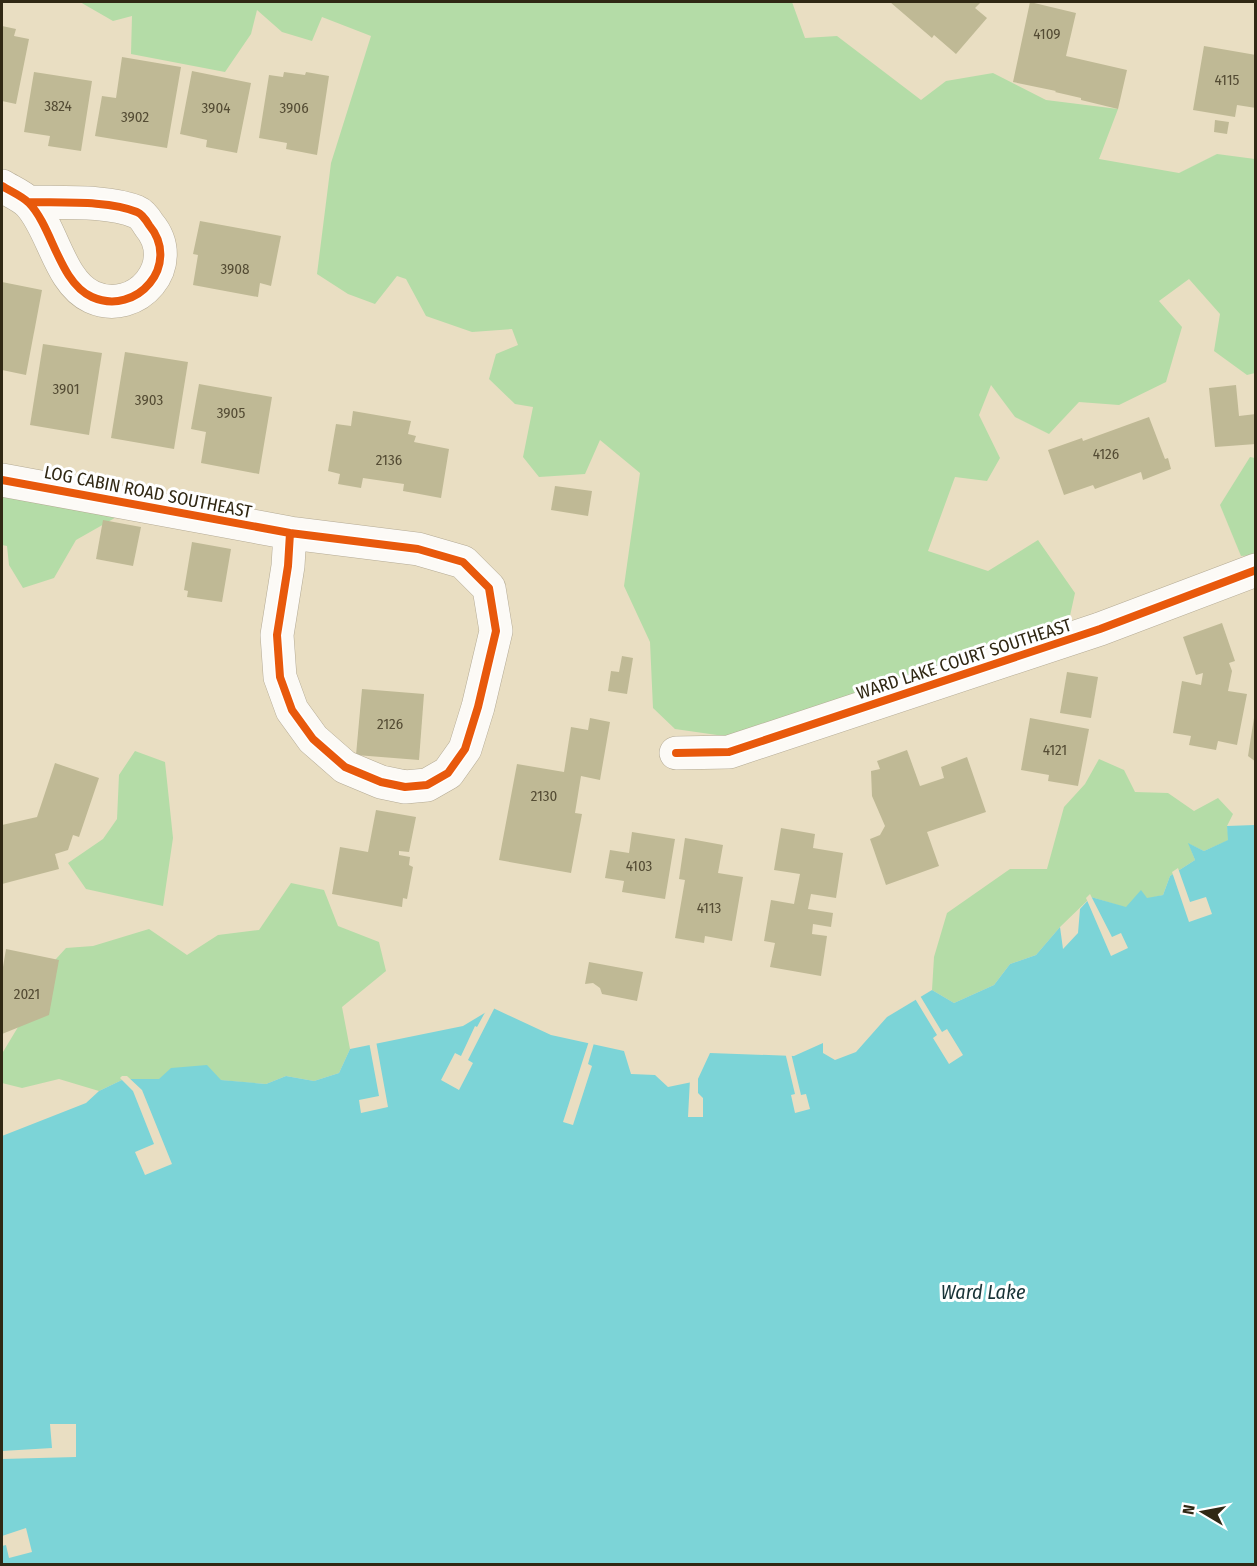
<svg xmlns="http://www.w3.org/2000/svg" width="1257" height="1566" font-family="'Fira Sans Condensed',sans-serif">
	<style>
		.green { fill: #b4dca7 }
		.water { fill: #7cd4d7 }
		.pier { fill: #e9dec2 }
		.building { fill: #bfb995 }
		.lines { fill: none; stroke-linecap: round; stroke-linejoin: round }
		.minor-casing { stroke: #b4aa94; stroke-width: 34 }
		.minor { stroke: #fcfaf6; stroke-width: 33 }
		.cycleway-casing { stroke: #fff; stroke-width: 11 }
		.cycleway { stroke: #e8590c; stroke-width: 8 }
		.labels { text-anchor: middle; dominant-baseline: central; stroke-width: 6; stroke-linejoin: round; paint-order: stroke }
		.number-label { font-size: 15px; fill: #544c34 }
		.street-label { font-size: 18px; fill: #302814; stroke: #fff }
		.water-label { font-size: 20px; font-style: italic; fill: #183337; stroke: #fff }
	</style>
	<rect width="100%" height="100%" fill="#e9dec2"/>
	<g class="green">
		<polygon points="80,2 792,2 805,38 837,36 921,100 946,81 993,73 1046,100 1118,109 1099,159 1179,173 1217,154 1255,159 1255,373 1247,375 1214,351 1220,314 1189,279 1159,301 1182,327 1166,382 1119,405 1079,402 1049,434 1015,417 991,385 979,415 1000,458 987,481 955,477 928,551 988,571 1038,540 1075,593 1066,634 976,652 731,737 675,729 653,708 650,642 624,586 640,473 600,440 585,474 539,477 523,457 533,407 515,404 489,379 496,354 518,345 512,329 472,332 426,316 406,279 397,276 375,304 348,294 317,274 331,163 371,36 322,17 312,41 282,32 257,10 251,34 225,72 131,54 132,16 113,21"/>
		<polygon points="1250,457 1255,458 1255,555 1241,556 1220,505"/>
		<polygon points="2,464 120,515 76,540 54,578 23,588 9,565 7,546 2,545"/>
		<polygon points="135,751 165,762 173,838 163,906 86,889 68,863 103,839 117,819 119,775"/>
		<polygon points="1099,759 1124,770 1135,792 1168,793 1194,811 1218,798 1233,814 1227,826 1229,840 1204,851 1189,844 1195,860 1170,876 1163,895 1147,899 1141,891 1127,908 1091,897 1060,927 1036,955 1010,964 994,985 954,1003 932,990 934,957 947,913 1010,869 1047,869 1064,807 1085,784"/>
		<polygon points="291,883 324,890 338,926 379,942 386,971 342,1007 350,1049 339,1073 314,1081 286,1076 266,1084 220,1080 124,1079 99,1091 59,1079 22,1088 2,1083 3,1052 21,1022 46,970 66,948 93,946 149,929 187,955 218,935 259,930"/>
	</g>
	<polygon class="water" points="1255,825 1255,1564 2,1564 2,1136 86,1103 99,1091 124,1079 159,1079 171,1068 207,1065 221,1080 266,1084 286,1076 314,1081 339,1073 350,1049 463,1026 493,1008 551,1035 624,1051 631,1074 655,1075 668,1087 697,1081 710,1053 794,1056 823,1043 823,1053 835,1060 856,1052 887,1017 932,990 954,1003 994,985 1010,964 1036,955 1060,927 1063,949 1078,933 1080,909 1091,897 1126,907 1141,890 1147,898 1163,895 1170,876 1195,860 1188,843 1204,851 1228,840 1227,826"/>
	<g class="pier">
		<polygon points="1178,868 1190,902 1206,897 1212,914 1189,922 1172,872"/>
		<polygon points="1090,894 1112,937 1121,933 1128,948 1111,956 1086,898"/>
		<polygon points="919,994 942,1032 947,1029 963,1055 949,1064 933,1038 937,1035 914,997"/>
		<polygon points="494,1005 495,1007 468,1060 473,1063 459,1090 441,1080 455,1053 461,1056 475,1026 477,1027 488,1007"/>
		<polygon points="376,1041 388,1107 361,1113 359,1100 379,1096 369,1042"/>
		<polygon points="589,1041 594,1043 588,1064 592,1066 573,1125 563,1122"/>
		<polygon points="785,1052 791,1053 801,1095 806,1094 810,1109 795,1113 791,1095 795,1094"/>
		<polygon points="698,1072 698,1093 703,1098 703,1117 688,1117 690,1079 695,1078"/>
		<polygon points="122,1076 127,1076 142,1090 172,1164 145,1175 135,1152 154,1144 133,1091 120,1078"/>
		<polygon points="50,1424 76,1424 76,1457 2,1459 2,1451 52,1448"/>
		<polygon points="26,1528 32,1552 9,1558 6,1545 2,1546 2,1536"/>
	</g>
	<g class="building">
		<polygon points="890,2 981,2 975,8 987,18 956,54 934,35 932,38"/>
		<polygon points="1030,2 1076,13 1066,56 1127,70 1118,109 1081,100 1081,98 1055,92 1056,91 1013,82"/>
		<polygon points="2,26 16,29 14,36 29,39 16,104 2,101"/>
		<polygon points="1204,46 1256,55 1256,108 1237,105 1235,117 1193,110"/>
		<polygon points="122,57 181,67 167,148 95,136 102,96 116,98"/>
		<polygon points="192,71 251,83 237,153 206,147 207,140 180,134"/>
		<polygon points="34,72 92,81 81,151 48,146 50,136 24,132"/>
		<polygon points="284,72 305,75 306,72 329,76 317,155 286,149 287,143 259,138 269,75 283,77"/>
		<polygon points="1215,120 1229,122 1227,134 1214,132"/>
		<polygon points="200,221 281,236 271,286 260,283 258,297 193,285 198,255 193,254"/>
		<polygon points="2,282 42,290 26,375 2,370"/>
		<polygon points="43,344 102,353 89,435 30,425"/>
		<polygon points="125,352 188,362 174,449 111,438"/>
		<polygon points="199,384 272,397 259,474 201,463 206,432 191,429"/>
		<polygon points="1236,385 1239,416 1256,414 1256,444 1215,447 1209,388"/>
		<polygon points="353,411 411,421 408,434 416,436 414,442 449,449 441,498 403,491 404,484 363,478 361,488 338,484 340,474 328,471 336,424 351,426"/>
		<polygon points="1149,417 1165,459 1168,458 1171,469 1143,480 1141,472 1095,489 1093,485 1064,495 1048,450 1082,438 1083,441"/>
		<polygon points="555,486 592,491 588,516 551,510"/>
		<polygon points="103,520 141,527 133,566 96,559"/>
		<polygon points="192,542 231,549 222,602 187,597 188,591 184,590"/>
		<polygon points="1222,623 1235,661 1229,663 1232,671 1228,691 1247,694 1237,745 1218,741 1216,750 1189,745 1191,736 1173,733 1182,681 1201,685 1203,673 1196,675 1183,637"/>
		<polygon points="622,656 633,658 627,694 608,691 611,671 619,672"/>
		<polygon points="1067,672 1098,677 1091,718 1060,713"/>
		<polygon points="362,689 424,694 419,760 356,755"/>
		<polygon points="590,718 610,722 600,780 581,776 575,813 582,814 571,873 499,860 517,764 564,772 571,727 588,730"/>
		<polygon points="1030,718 1089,729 1078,786 1048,781 1049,775 1021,770"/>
		<polygon points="1254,718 1256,718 1256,762 1248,756"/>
		<polygon points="907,750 920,786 944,778 941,767 967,757 986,812 927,832 939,866 886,885 870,839 880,835 885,826 872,796 871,771 880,769 877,761"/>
		<polygon points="55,763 99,778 79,837 73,835 68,850 55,854 59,869 2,884 2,825 37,817"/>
		<polygon points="376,810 416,817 409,852 399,851 399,855 410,857 409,865 413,867 407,899 403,898 402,907 332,894 340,847 368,852"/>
		<polygon points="781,828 815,834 813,848 843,853 836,898 811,894 808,909 833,913 831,927 813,924 812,934 827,936 821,976 770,967 775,943 764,941 771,900 794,904 800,874 774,870"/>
		<polygon points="632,832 675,839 665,899 622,892 624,881 605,878 610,850 629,853"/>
		<polygon points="685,838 723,845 718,873 743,877 732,941 705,936 704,943 675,938 685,880 679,879"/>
		<polygon points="6,949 59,960 49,1015 2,1034 2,973"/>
		<polygon points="589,962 643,972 637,1001 602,994 600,988 593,983 585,984"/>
	</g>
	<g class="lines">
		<defs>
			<g id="minor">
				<path d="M 2,186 C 10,191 22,196 29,203 C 53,228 59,282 92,297 C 137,317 182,264 149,225 C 146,220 142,214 137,212 C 109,200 59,203 28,202"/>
				<polyline points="2,480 290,533 418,549 463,562 489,588 496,631 478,707 465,749 448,773 427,785 405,787 381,782 345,767 313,739 292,710 280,677 277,635 288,566 290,533"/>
				<polyline points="676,753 729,752 1100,629 1256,570"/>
			</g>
		</defs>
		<use href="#minor" class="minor-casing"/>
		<use href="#minor" class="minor"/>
		<defs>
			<g id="cycleway">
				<path d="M 2,186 C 10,191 22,196 29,203 C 53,228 59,282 92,297 C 137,317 182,264 149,225 C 146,220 142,214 137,212 C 109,200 59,203 28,202"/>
				<polyline points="2,480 290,533 418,549 463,562 489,588 496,631 478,707 465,749 448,773 427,785 405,787 381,782 345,767 313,739 292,710 280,677 277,635 288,566 290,533"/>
				<polyline points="676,753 729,752 1100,629 1256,570"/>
			</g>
		</defs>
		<use href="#cycleway" class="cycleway-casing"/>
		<use href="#cycleway" class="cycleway"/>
	</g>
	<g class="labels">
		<g class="number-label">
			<text x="1047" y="34">4109</text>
			<text x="1227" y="80">4115</text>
			<text x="58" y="106">3824</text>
			<text x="216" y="108">3904</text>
			<text x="294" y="108">3906</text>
			<text x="135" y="117">3902</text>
			<text x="235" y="269">3908</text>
			<text x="66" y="389">3901</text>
			<text x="149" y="400">3903</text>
			<text x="231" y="413">3905</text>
			<text x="1106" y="454">4126</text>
			<text x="389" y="460">2136</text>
			<text x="390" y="724">2126</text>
			<text x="1055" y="750">4121</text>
			<text x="544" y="796">2130</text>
			<text x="639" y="866">4103</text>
			<text x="709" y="908">4113</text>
			<text x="27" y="994">2021</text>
		</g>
		<g class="street-label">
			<text transform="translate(148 492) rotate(11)">LOG CABIN ROAD SOUTHEAST</text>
			<text transform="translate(964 659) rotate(-18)">WARD LAKE COURT SOUTHEAST</text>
		</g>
		<g class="water-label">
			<text x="983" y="1292">Ward Lake</text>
		</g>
	</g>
	<rect width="1257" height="1566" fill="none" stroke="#302814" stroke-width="6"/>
	<g transform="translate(1203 1512) rotate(280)" stroke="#ffffff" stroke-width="4.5" paint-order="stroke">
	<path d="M0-4.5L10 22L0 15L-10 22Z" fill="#302814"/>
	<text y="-9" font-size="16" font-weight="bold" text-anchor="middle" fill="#302814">N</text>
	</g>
</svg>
